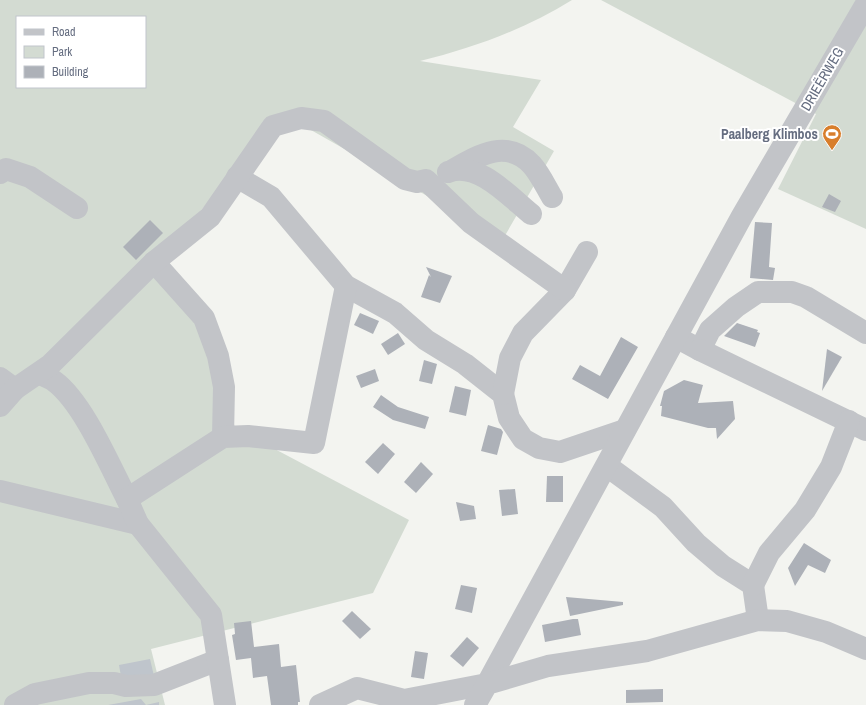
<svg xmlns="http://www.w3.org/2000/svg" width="866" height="705" font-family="'Archivo Narrow',sans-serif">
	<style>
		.green { fill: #d3dbd2; fill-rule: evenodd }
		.water { fill: #bfc5cc }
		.building { fill: #adb1b8 }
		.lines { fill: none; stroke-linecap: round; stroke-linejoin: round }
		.minor { stroke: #c2c4c8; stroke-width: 22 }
		.labels { text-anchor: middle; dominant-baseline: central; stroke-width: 4; stroke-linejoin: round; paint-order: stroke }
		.street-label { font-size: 14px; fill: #656d80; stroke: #fff }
		.poi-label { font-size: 14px; font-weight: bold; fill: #656d80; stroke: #fff; text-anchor: end }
	</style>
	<rect width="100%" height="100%" fill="#f3f4f0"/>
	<g class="green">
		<path d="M 0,0 L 572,0 C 525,29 474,48 420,61 L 541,80 L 513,127 L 554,151 L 503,239 L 281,113 L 159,262 L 207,320 L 235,428 L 409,520 L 373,593 L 151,649 L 165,705 L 0,705 ZM 17,17 L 145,17 L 145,87 L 17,87 Z"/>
		<polygon points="601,0 866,0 866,229 778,189 816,114"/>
	</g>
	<g class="water">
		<polygon points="150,659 154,676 122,682 119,665"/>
		<polygon points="141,699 146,705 159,702 159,705 108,705"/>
	</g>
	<g class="building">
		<polygon points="829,194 841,201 835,212 822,207"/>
		<polygon points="150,220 163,233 136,260 123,247"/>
		<polygon points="755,222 772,223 769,267 775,268 773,280 750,278"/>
		<polygon points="426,267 452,276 440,303 421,297 429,275 431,277"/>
		<polygon points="360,313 379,321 373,334 354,325"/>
		<polygon points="737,323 758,330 757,332 760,333 755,347 724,336"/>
		<polygon points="398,333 405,344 388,355 381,344"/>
		<polygon points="621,337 638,347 608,399 572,379 580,365 600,376"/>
		<polygon points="827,349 842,357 822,391"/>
		<polygon points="424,360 437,364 432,384 419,381"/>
		<polygon points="375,369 379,381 361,388 356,376"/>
		<polygon points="684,380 703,385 698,403 733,401 735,419 717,439 716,428 708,428 661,416 662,406 660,406 664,391"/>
		<polygon points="455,386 471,390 466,416 449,412"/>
		<polygon points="381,395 398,407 429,417 425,429 393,420 373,407"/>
		<polygon points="488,425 501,429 503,432 497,455 481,451"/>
		<polygon points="383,443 395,454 378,474 365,462"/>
		<polygon points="421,462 433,474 416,493 404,482"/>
		<polygon points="547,476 563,476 563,502 546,502"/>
		<polygon points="515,489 518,514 502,516 499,490"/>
		<polygon points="456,502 474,506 476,519 460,521"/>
		<polygon points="804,543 831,560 825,573 808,565 795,586 788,568"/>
		<polygon points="461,585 477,588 472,613 455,609"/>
		<polygon points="566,597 623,602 623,605 570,616"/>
		<polygon points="352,611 371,629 360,639 342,621"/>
		<polygon points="573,619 578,619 581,635 545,642 542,625"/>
		<polygon points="251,621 254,647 279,644 281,667 296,665 300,702 298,702 298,705 271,705 267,676 253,678 251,658 236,660 232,635 235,634 234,623"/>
		<polygon points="467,637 479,648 463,667 450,656"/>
		<polygon points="415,651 428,653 424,679 411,677"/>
		<polygon points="663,689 663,702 626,703 626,690"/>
	</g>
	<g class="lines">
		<g class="minor">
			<path d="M 453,170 C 479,155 507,138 532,165 C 540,174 546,187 552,197"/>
			<path d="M 448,172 C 477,160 510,197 531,214"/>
			<polyline points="0,173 6,169 30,177 77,208"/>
			<polyline points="237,177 271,197 346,286 395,313 426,340 465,364 503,394 509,418 523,439 539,448 560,452 625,430"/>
			<polyline points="154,262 204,318 218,356 224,387 223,437"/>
			<polyline points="676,337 700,350 710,330 736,307 758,292 792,292 806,297 866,333"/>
			<polyline points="700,350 866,430"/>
			<path d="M 40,374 C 44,376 50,378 54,381 C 83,402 110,466 127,499"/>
			<polyline points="0,378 15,389"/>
			<polyline points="503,394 510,358 523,333 565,290 587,252"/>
			<polyline points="0,406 15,389 50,365 154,262 210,217 273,126 301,118 324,121 405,179 417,182 426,180 471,223 565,290"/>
			<polyline points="607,466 663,507 696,543 723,566 753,585 758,620"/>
			<polyline points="0,491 138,524"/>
			<polyline points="753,585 769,553 805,510 831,467 849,421"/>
			<polyline points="15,705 35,694 89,683 114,683 126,686 154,685 218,660"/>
			<polyline points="225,705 211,615 138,524 127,499 223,437 248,436 314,443 346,286"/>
			<polyline points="320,705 357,688 404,700 487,684 742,216 866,4"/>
			<polyline points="475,705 487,684 548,666 647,651 758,620 787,621 826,632 866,649"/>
		</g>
	</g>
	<defs>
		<symbol id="stadium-pin" viewBox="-11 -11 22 30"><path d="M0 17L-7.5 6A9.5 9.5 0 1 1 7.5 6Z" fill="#d87e2c" stroke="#fff"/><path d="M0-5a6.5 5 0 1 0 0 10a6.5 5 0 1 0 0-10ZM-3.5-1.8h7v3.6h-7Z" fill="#fff"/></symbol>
	</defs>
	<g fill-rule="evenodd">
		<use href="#stadium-pin" x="821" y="123" width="22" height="30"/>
	</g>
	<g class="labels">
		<g class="street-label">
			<text transform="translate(822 79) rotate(-60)">DRIEËRWEG</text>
		</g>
		<g class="poi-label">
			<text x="818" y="134">Paalberg Klimbos</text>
		</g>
	</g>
	<rect x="16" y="16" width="130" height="72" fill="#ffffff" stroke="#c1c5cc"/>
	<rect x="24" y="29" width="20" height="6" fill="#c2c4c8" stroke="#c1c5cc"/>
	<text x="52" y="36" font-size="12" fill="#656d80">Road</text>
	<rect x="24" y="46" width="20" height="12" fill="#d3dbd2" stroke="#c1c5cc"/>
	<text x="52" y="56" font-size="12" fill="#656d80">Park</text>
	<rect x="24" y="66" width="20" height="12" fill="#adb1b8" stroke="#c1c5cc"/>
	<text x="52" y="76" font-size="12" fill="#656d80">Building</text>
</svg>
